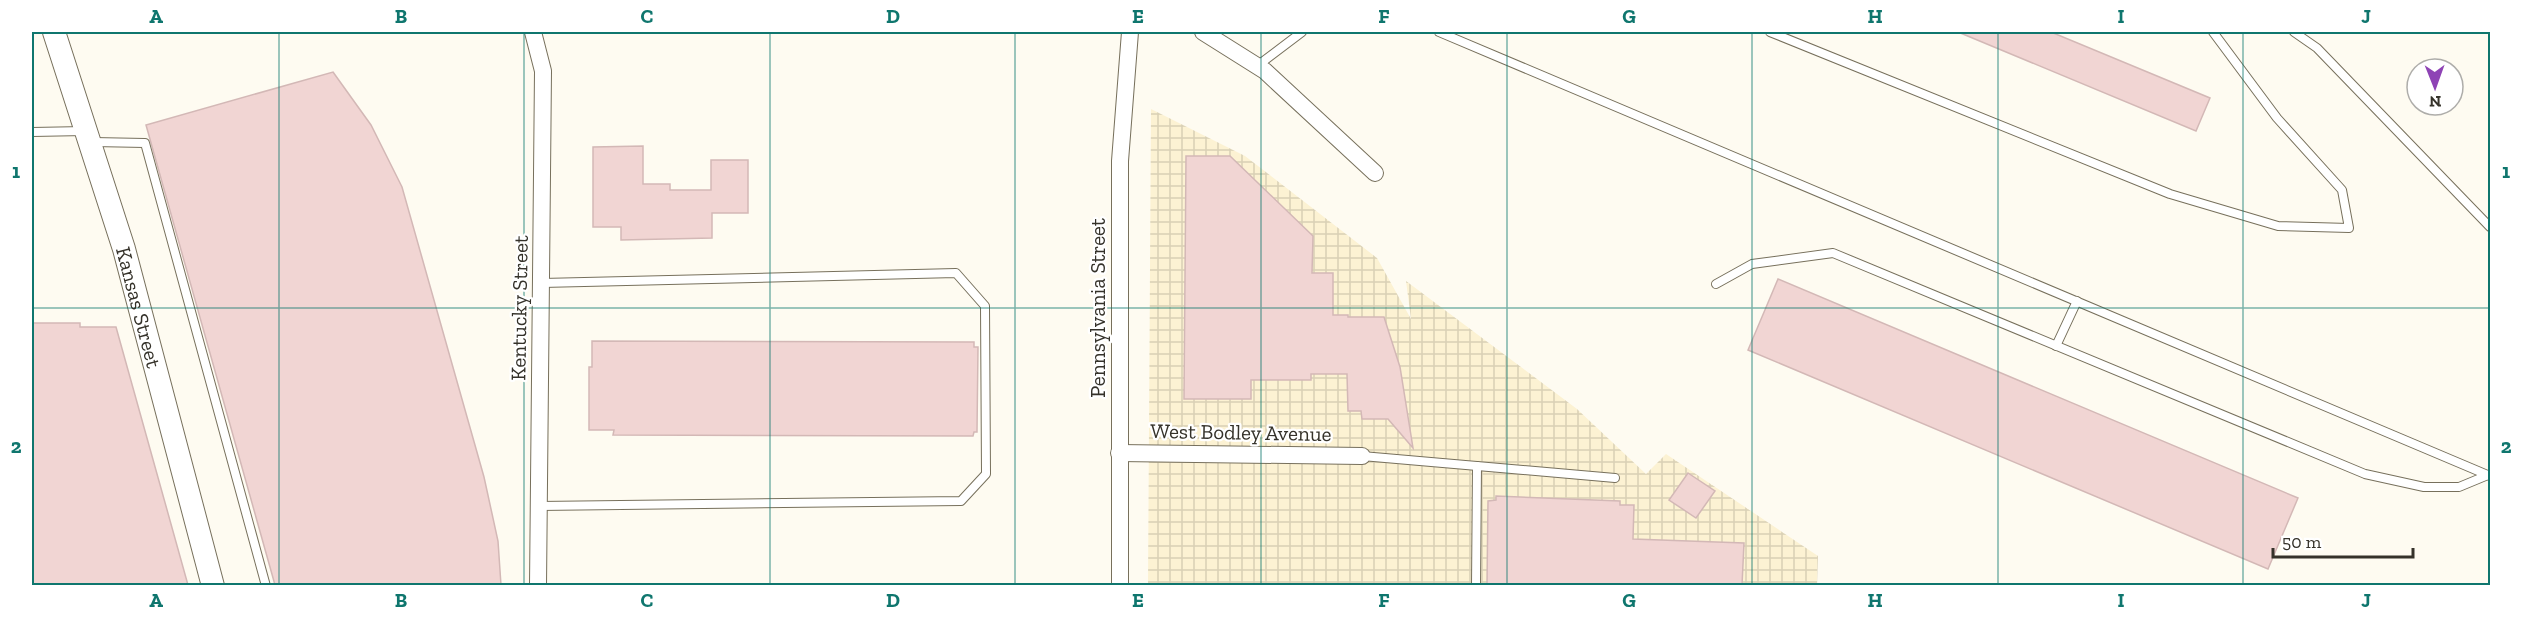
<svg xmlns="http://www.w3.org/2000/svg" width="2522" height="617" font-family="'Zilla Slab',serif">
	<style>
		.industrial { fill: url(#industrial-grid) }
		.building { fill: #f1d5d3; stroke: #d3b8b6; stroke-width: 1.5 }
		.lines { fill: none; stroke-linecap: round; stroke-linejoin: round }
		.lane-casing { stroke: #77705c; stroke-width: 10 }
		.street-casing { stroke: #77705c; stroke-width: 18 }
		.secondary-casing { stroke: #77705c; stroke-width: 24 }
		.lane { stroke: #fff; stroke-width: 8 }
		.street { stroke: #fff; stroke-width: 16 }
		.secondary { stroke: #fff; stroke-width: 22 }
		.grid { fill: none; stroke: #0f766e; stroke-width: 1.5; stroke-opacity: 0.55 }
		.labels { text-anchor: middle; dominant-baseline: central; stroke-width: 4.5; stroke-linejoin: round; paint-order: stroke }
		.street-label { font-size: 21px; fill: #35322a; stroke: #fff }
		.neatline { fill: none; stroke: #0f766e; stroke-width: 2 }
		.grid-label { font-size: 20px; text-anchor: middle; font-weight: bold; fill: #0f766e }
	</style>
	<defs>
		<pattern id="industrial-grid" width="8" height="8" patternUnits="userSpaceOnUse" patternTransform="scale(1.5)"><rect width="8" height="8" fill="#fcf2d3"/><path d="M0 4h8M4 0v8" fill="none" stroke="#d9d0b5"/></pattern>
	</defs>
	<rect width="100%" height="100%" fill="#fefbf1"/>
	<polygon class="industrial" points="1151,109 1245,156 1377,258 1411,319 1406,281 1577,409 1646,474 1666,454 1818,556 1817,586 1148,586"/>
	<g class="building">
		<polygon points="1958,32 2051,32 2210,98 2196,131"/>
		<polygon points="333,72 371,125 402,187 484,477 498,541 501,585 275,585 146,125"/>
		<polygon points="643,146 643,184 670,184 670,190 711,190 711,160 748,160 748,213 712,213 712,238 621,240 621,227 593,227 593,147"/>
		<polygon points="1186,156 1230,156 1313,236 1312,273 1333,273 1333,315 1348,315 1348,317 1384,317 1400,367 1413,448 1388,419 1362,419 1361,411 1348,411 1347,374 1311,374 1311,380 1251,380 1251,399 1184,399"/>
		<polygon points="1778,279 2298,498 2268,569 1748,350"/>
		<polygon points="32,323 80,323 80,327 116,327 188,585 32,585"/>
		<polygon points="592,341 974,342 974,347 978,347 977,432 974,432 973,436 613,435 614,430 589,430 589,367 592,367"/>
		<polygon points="1688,473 1715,491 1696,518 1669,500"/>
		<polygon points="1496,496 1620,501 1620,505 1634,505 1633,539 1744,543 1742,585 1487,585 1488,501 1496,500"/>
	</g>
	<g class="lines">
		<defs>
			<g id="lane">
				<polyline points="1439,32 2490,476"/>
				<polyline points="1770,32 2170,194 2278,226 2349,228 2342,190 2277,118 2213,32"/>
				<polyline points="2294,32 2317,48 2490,227"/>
				<polyline points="1257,66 1302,32"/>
				<polyline points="32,132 85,131"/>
				<polyline points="93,142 145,143 266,586"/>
				<polyline points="1716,284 1752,264 1833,253 2365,474 2424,487 2459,487 2488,475"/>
				<polyline points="2056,346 2077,301"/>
				<polyline points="1362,456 1615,478"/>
				<polyline points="539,506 961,501 986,474 985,306 956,273 542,283"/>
				<polyline points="1476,586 1477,466"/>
			</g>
			<g id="street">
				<polyline points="533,32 543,71 538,586"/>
				<polyline points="1203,32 1265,71 1375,173"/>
				<polyline points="1119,453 1362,456"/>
				<polyline points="1120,586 1120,161 1130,32"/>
			</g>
			<g id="secondary">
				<path id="s1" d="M 54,32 L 124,249 L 213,586"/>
			</g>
		</defs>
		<use href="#lane" class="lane-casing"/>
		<use href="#street" class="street-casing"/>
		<use href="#secondary" class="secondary-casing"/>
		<use href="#lane" class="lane"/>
		<use href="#street" class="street"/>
		<use href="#secondary" class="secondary"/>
	</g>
	<path class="grid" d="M 279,32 L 279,586M 524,32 L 524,586M 770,32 L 770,586M 1015,32 L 1015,586M 1261,32 L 1261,586M 1507,32 L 1507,586M 1752,32 L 1752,586M 1998,32 L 1998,586M 2243,32 L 2243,586M 32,308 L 2490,308"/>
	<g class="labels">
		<g class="street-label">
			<text stroke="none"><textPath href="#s1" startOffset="288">Kansas Street</textPath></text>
			<text transform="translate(519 308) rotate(-89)">Kentucky Street</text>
			<text transform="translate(1097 308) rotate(-90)">Pennsylvania Street</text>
			<text transform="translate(1241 432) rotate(1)">West Bodley Avenue</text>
		</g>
	</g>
	<rect width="2522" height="617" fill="none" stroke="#ffffff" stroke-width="66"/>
	<g transform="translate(2435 87) rotate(179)"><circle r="28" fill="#ffffff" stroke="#aeadaa" stroke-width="1.5"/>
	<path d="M0-4.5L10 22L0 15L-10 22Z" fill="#8e43b5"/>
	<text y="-9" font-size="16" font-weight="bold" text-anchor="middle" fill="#35322a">N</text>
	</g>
	<path d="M2273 548v9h140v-9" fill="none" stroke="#35322a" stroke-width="3"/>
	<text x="2282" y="548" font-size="18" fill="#35322a" stroke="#ffffff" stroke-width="4.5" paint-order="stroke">50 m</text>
	<rect x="33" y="33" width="2456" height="551" class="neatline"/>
	<g class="grid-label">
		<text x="156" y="23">A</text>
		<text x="401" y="23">B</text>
		<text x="647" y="23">C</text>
		<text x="893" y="23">D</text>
		<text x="1138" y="23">E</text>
		<text x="1384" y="23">F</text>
		<text x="1629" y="23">G</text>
		<text x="1875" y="23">H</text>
		<text x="2121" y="23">I</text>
		<text x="2366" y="23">J</text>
		<text x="16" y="178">1</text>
		<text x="2506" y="178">1</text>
		<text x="16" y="453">2</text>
		<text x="2506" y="453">2</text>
		<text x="156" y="607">A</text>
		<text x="401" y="607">B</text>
		<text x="647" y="607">C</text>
		<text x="893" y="607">D</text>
		<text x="1138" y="607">E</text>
		<text x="1384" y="607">F</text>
		<text x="1629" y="607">G</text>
		<text x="1875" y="607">H</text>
		<text x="2121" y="607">I</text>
		<text x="2366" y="607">J</text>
	</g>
</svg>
